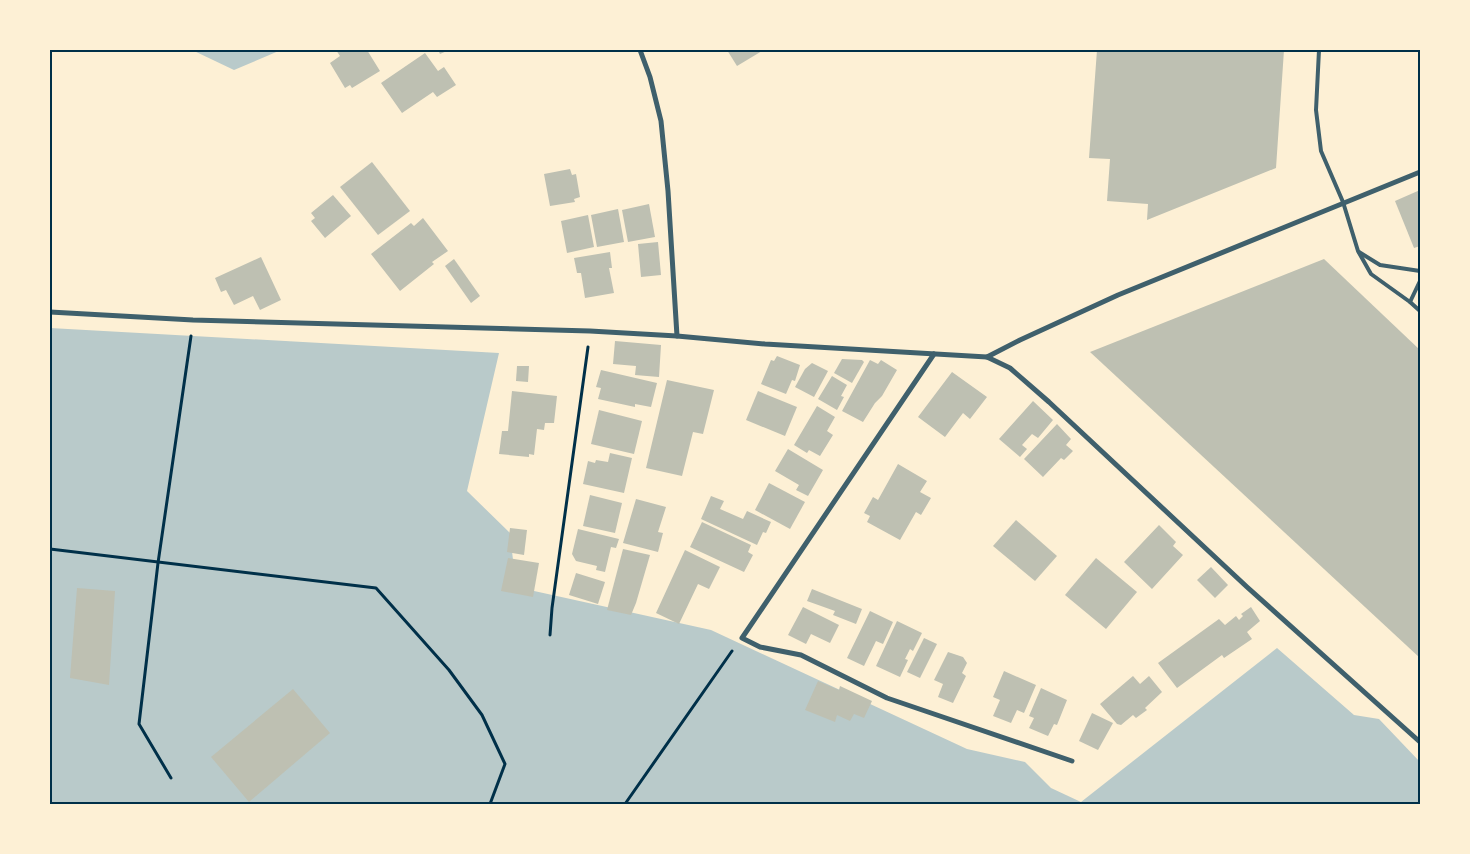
<svg xmlns="http://www.w3.org/2000/svg" width="1470" height="854" font-family="'Noto Sans',sans-serif">
	<style>
		.green { fill: #b9caca }
		.building { fill: #bec0b2 }
		.lines { fill: none; stroke-linecap: round; stroke-linejoin: round }
		.path { stroke: #003049; stroke-width: 3 }
		.service { stroke: #3f606c; stroke-width: 4 }
		.minor { stroke: #3f606c; stroke-width: 5 }
		.neatline { fill: none; stroke: #003049; stroke-width: 2 }
	</style>
	<rect width="100%" height="100%" fill="#fdf0d5"/>
	<g class="green">
		<polygon points="192,50 281,50 234,70"/>
		<polygon points="50,328 499,353 467,491 510,533 516,587 711,630 967,749 1025,762 1051,788 1081,802 1277,648 1354,715 1379,719 1420,762 1420,804 50,804"/>
	</g>
	<g class="building">
		<polygon points="336,50 367,50 380,71 352,88 350,85 345,88 330,63 340,56"/>
		<polygon points="438,50 449,50 440,54"/>
		<polygon points="727,50 761,50 762,51 737,66"/>
		<polygon points="1097,50 1284,50 1276,168 1147,220 1148,204 1107,201 1110,159 1089,158"/>
		<polygon points="425,53 438,71 444,67 456,85 437,97 433,92 402,113 381,83"/>
		<polygon points="372,162 410,211 378,235 340,187"/>
		<polygon points="570,169 572,175 576,174 580,197 574,199 575,202 550,206 544,174"/>
		<polygon points="1420,190 1420,246 1414,248 1395,201"/>
		<polygon points="333,195 351,216 325,238 311,221 315,218 311,213"/>
		<polygon points="649,204 655,237 628,242 622,210"/>
		<polygon points="618,209 624,242 597,247 591,215"/>
		<polygon points="588,215 594,247 567,253 561,221"/>
		<polygon points="423,218 448,251 432,262 434,264 400,291 371,254 411,223 414,226"/>
		<polygon points="658,242 661,275 641,277 638,244"/>
		<polygon points="610,252 612,268 609,268 614,293 585,298 581,273 577,273 574,258"/>
		<polygon points="261,257 281,300 260,310 253,296 234,305 226,290 221,292 215,278"/>
		<polygon points="454,259 480,296 471,303 445,266"/>
		<polygon points="1324,259 1420,350 1420,658 1090,352"/>
		<polygon points="615,341 661,345 659,377 635,375 636,366 613,364"/>
		<polygon points="777,356 800,365 795,381 792,380 786,394 761,384 771,360 774,361"/>
		<polygon points="842,359 862,360 864,362 852,383 834,373"/>
		<polygon points="870,360 878,364 881,360 897,370 882,396 875,403 863,422 842,411"/>
		<polygon points="812,363 828,371 814,397 795,387 805,369"/>
		<polygon points="517,366 529,366 528,382 516,381"/>
		<polygon points="601,370 657,383 651,407 635,404 635,407 598,399 601,388 596,387"/>
		<polygon points="952,372 987,397 970,419 963,413 945,437 918,417"/>
		<polygon points="832,376 847,385 841,396 844,397 837,410 818,399"/>
		<polygon points="667,380 714,390 703,434 693,432 682,476 646,468"/>
		<polygon points="512,391 557,396 554,423 545,423 544,430 537,429 534,455 529,454 529,457 499,454 502,431 508,431"/>
		<polygon points="758,391 797,407 785,436 746,420"/>
		<polygon points="1033,401 1053,420 1038,438 1032,434 1022,445 1027,449 1020,457 999,439"/>
		<polygon points="817,406 835,417 827,431 833,435 820,456 809,450 807,453 794,445"/>
		<polygon points="599,410 642,421 634,454 591,444"/>
		<polygon points="1057,424 1071,439 1066,445 1073,451 1064,460 1061,458 1043,477 1024,459"/>
		<polygon points="788,449 823,470 808,496 796,490 799,485 775,471"/>
		<polygon points="610,453 632,458 624,493 583,484 588,461 595,463 596,460 608,462"/>
		<polygon points="898,464 927,481 920,492 931,498 921,515 916,512 900,540 867,522 870,516 864,513 873,497 878,500"/>
		<polygon points="769,483 805,502 790,529 755,510"/>
		<polygon points="590,495 622,503 615,533 583,526"/>
		<polygon points="711,496 724,501 720,509 743,519 747,511 771,522 766,533 763,532 757,545 701,519"/>
		<polygon points="636,499 666,507 658,532 663,533 658,552 623,543"/>
		<polygon points="1016,520 1057,556 1035,581 993,546"/>
		<polygon points="702,522 751,545 748,552 753,555 744,572 690,547"/>
		<polygon points="1159,525 1176,542 1173,546 1183,555 1152,589 1124,562"/>
		<polygon points="510,528 527,530 524,555 507,552"/>
		<polygon points="578,529 619,539 616,548 611,547 605,572 596,570 597,566 576,561 572,554"/>
		<polygon points="623,549 650,555 636,603 631,615 607,610"/>
		<polygon points="685,550 720,567 709,589 698,584 679,624 656,613"/>
		<polygon points="508,558 539,563 533,597 501,591"/>
		<polygon points="1096,558 1137,592 1106,629 1065,595"/>
		<polygon points="1211,567 1228,585 1215,598 1197,580"/>
		<polygon points="576,573 605,582 598,604 569,595"/>
		<polygon points="77,588 115,591 109,685 70,678"/>
		<polygon points="812,589 862,609 856,624 833,615 835,611 807,601"/>
		<polygon points="803,607 839,625 830,643 811,634 806,644 788,635"/>
		<polygon points="1251,607 1260,621 1247,632 1252,639 1224,658 1222,655 1177,688 1158,663 1219,619 1225,625 1236,616 1239,620 1243,616 1241,614"/>
		<polygon points="870,611 893,622 883,644 876,641 864,666 847,658"/>
		<polygon points="897,621 922,633 913,651 910,649 905,659 908,660 900,677 876,666"/>
		<polygon points="924,638 937,644 920,678 907,672"/>
		<polygon points="948,652 963,657 967,663 962,673 966,676 953,703 938,697 943,684 934,680"/>
		<polygon points="1004,671 1036,685 1024,713 1017,710 1011,723 993,716 1000,700 993,697"/>
		<polygon points="1133,676 1140,684 1149,676 1162,692 1145,708 1147,710 1136,718 1133,715 1121,725 1117,724 1100,704"/>
		<polygon points="818,681 839,690 840,686 872,701 864,718 854,714 850,721 837,715 835,722 805,710"/>
		<polygon points="1041,688 1067,700 1057,725 1054,724 1048,736 1029,728 1034,718 1029,716"/>
		<polygon points="293,689 330,733 249,802 211,757"/>
		<polygon points="1092,713 1113,723 1098,750 1079,741"/>
	</g>
	<g class="lines">
		<g class="path">
			<polyline points="50,549 376,588 449,670 482,715 505,764 490,804"/>
			<polyline points="550,635 552,608 588,347"/>
			<polyline points="171,778 139,724 158,563 191,336"/>
			<polyline points="625,804 732,651"/>
		</g>
		<g class="service">
			<polyline points="1319,50 1316,110 1321,151 1343,202 1358,251 1371,274 1410,302 1420,311"/>
			<polyline points="1359,252 1380,265 1420,271"/>
			<polyline points="1410,302 1420,281"/>
		</g>
		<g class="minor">
			<polyline points="640,50 650,77 661,121 668,191 677,336"/>
			<polyline points="50,312 193,320 590,331 677,336 765,344 987,357 1010,368 1049,402 1247,587 1420,742"/>
			<polyline points="934,354 742,638 760,647 801,655 887,698 1072,761"/>
			<polyline points="987,357 1020,340 1118,295 1420,172"/>
		</g>
	</g>
	<rect width="1470" height="854" fill="none" stroke="#fdf0d5" stroke-width="102"/>
	<rect x="51" y="51" width="1368" height="752" class="neatline"/>
</svg>
